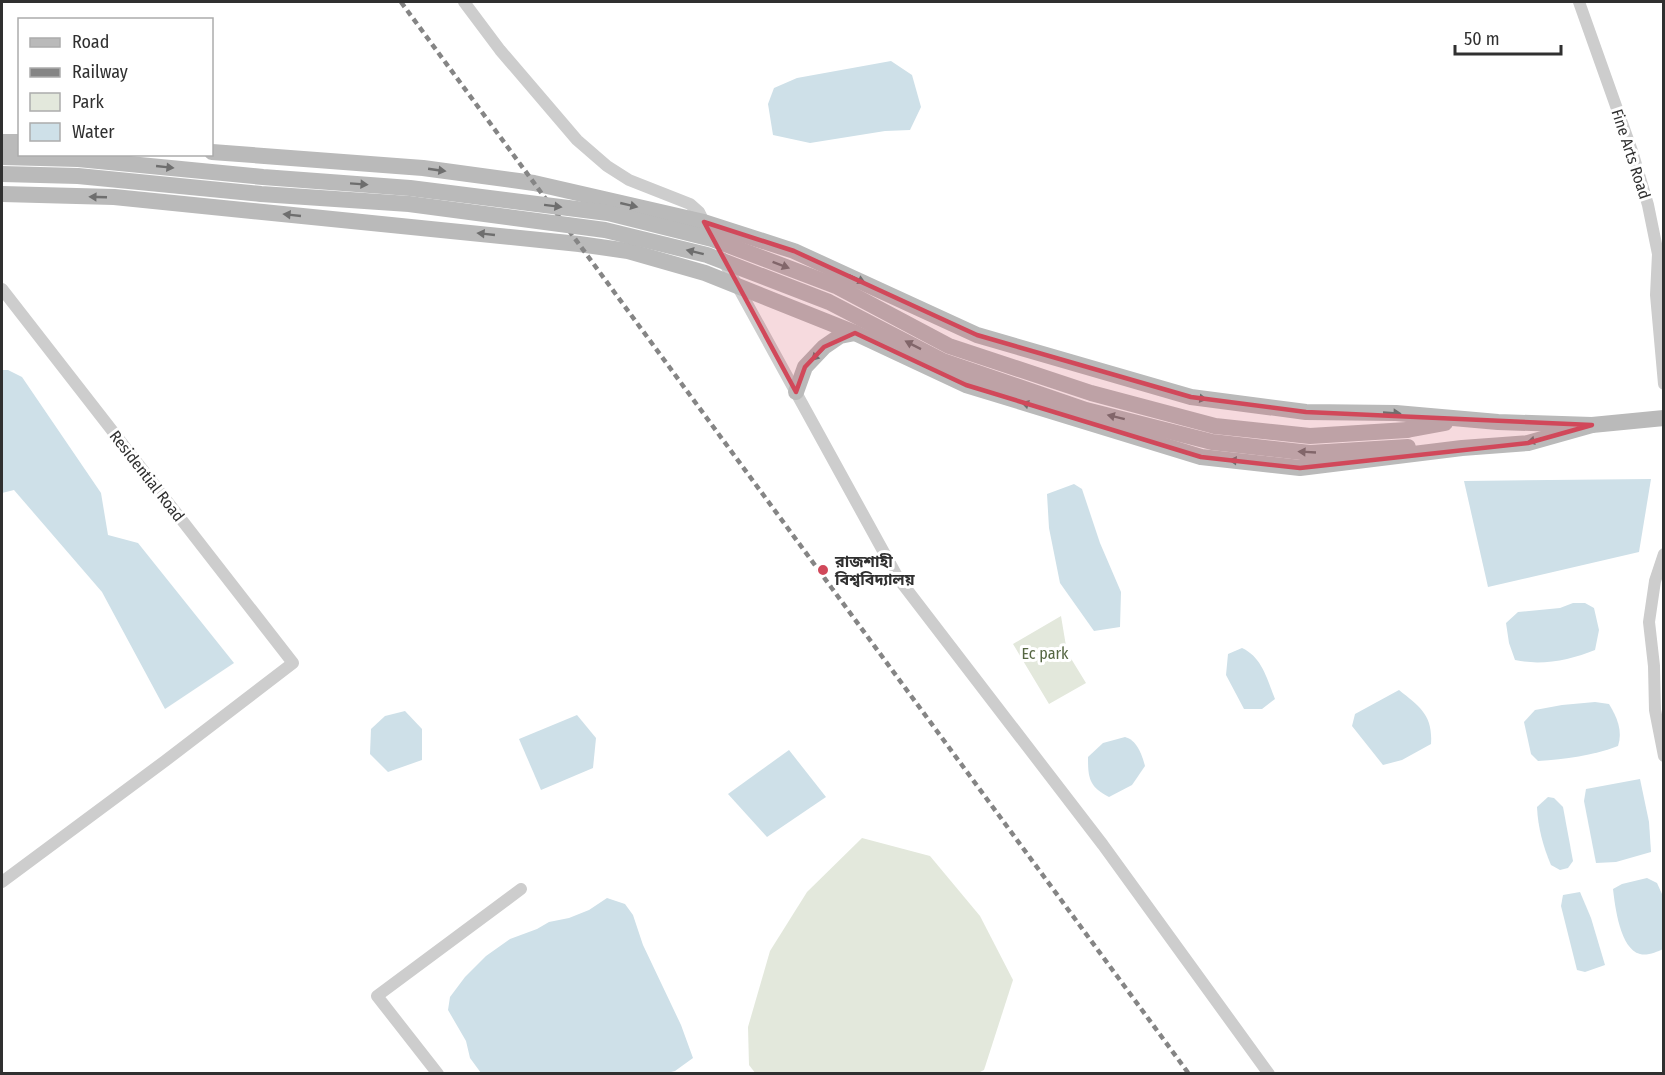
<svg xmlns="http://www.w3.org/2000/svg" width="1665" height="1075" font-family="'Fira Sans Condensed','Noto Sans Bengali',sans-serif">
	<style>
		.green { fill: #e3e8dc }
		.water { fill: #cee0e8 }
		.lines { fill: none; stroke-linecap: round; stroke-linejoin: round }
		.street { stroke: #cdcdcd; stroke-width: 12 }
		.secondary { stroke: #bababa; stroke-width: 16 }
		.rail { stroke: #858585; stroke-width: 4.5; stroke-dasharray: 6 4.5; stroke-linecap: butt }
		.secondary-bridge { stroke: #bababa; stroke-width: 16 }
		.oneway { fill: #6e6e6e }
		.marked { fill: #d1485a; fill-opacity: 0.2; stroke: #d1485a; stroke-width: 4.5; stroke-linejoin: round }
		.poi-dot { fill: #d1485a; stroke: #fff; stroke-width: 2 }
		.labels { text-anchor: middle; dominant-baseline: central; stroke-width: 6; stroke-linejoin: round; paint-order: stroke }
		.street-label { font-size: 16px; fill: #303030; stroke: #fff }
		.poi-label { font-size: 16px; font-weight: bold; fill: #303030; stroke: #fff; text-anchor: start }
		.park-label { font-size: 16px; fill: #556642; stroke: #fff }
	</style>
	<rect width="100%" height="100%" fill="#fff"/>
	<g class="green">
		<polygon points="1061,616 1067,652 1086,683 1049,704 1013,644"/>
		<polygon points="862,838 930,856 980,916 1013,980 984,1070 978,1073 756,1074 749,1065 748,1027 770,951 807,892"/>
	</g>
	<g class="water">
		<polygon points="891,61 912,75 921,107 910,130 885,131 810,143 773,135 768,104 774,88 797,78"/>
		<polygon points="2,370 8,370 22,377 101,493 108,535 138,543 234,663 165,709 102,592 14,490 2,493"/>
		<polygon points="1651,479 1639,552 1488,587 1464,481"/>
		<polygon points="1074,484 1082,489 1100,543 1121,592 1120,627 1094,631 1060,583 1049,528 1047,494"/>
		<path d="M 1573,603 L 1585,603 L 1594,608 L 1599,630 L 1595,650 C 1571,660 1541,666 1515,660 L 1509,643 L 1506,623 L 1518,612 L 1560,608 Z"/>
		<path d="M 1242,648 C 1262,657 1267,679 1275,699 L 1262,709 L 1244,709 L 1226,675 L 1228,654 Z"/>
		<path d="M 1399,690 C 1420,707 1433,715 1431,744 L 1402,760 L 1383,765 L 1352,726 L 1355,714 Z"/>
		<path d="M 1595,702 L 1609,704 C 1617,717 1623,731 1618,746 C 1592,756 1566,759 1538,761 L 1531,754 L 1524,722 L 1535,710 L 1562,705 Z"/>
		<polygon points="405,711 422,729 422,760 388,772 370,754 371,729 385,716"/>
		<polygon points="577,715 596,738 593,768 541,790 519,739"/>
		<path d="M 1125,737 C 1137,740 1142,755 1145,766 L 1132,785 L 1109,797 C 1089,787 1088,778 1088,757 L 1103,743 Z"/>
		<polygon points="789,750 826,797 767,837 728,794"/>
		<polygon points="1640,779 1649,822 1651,852 1616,862 1596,863 1584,801 1586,789"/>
		<path d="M 1548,797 L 1554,798 L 1563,807 L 1573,861 L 1568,868 L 1560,870 L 1551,865 C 1543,846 1538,828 1537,807 Z"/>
		<path d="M 1647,878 L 1657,883 L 1662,894 L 1663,949 C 1657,952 1647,956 1640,954 C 1620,949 1615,906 1613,889 L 1622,884 Z"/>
		<polygon points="1580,892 1591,918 1605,965 1585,972 1577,970 1561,906 1563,895"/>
		<polygon points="607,898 625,904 633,915 643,945 681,1025 693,1058 675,1071 667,1073 481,1073 470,1058 466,1041 448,1010 450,997 465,977 486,956 510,939 537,929 549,922 569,918 589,910"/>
	</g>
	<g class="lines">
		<g class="street">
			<polyline points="464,2 500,50 577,140 607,166 629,180 690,204 699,212 706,226"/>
			<polyline points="1579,2 1632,151 1648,205 1658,254 1656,295 1664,384"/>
			<polyline points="722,258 898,578 1103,845 1269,1074"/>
			<polyline points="2,289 293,663 165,761 2,882"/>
			<polyline points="1664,554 1655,581 1649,622 1654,666 1655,710 1664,756"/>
			<polyline points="438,1074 377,996 521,889"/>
		</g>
		<g class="secondary">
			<polyline points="2,142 20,142"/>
			<polyline points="212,152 423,168 534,183 704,222 794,251 977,335 1191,397 1306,412 1396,413 1498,422 1592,425 1664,418"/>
			<polyline points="2,194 114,197 579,244 628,251 705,273 855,333 966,385 1201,457 1300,468 1462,448 1528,443 1592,425"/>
			<polyline points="796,392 805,367 824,347 840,336 855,333"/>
			<polyline points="1407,430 1445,423"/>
		</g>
		<polyline class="rail" points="401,2 1189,1074"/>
		<g class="secondary-bridge">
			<polyline points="2,157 78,159 263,177 410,188 608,213 712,239 836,286 949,346 1091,393 1215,426 1310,436 1407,430"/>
			<polyline points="2,174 78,176 261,194 409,204 605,230 707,255 829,302 943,361 1086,410 1212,442 1310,453 1408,447"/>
		</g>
	</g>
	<defs><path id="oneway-solid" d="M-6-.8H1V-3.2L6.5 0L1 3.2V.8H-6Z" transform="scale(1.5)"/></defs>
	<g class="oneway">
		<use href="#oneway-solid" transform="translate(165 167) rotate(6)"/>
		<use href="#oneway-solid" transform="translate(437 170) rotate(8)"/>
		<use href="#oneway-solid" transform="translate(359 184) rotate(4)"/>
		<use href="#oneway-solid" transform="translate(98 197) rotate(-178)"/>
		<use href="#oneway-solid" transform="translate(629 205) rotate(13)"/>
		<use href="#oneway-solid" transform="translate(553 206) rotate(7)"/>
		<use href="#oneway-solid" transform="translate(292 215) rotate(-174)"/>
		<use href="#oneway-solid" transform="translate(486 234) rotate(-174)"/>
		<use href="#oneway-solid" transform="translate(695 252) rotate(-166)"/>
		<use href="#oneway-solid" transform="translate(781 265) rotate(21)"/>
		<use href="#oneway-solid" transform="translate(857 279) rotate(25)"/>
		<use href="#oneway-solid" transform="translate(913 345) rotate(-153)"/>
		<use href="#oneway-solid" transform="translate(818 354) rotate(135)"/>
		<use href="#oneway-solid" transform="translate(1198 398) rotate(9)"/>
		<use href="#oneway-solid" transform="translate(1030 405) rotate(-163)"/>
		<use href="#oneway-solid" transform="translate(1392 413) rotate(3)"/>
		<use href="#oneway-solid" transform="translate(1116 417) rotate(-166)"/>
		<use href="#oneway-solid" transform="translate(1536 440) rotate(166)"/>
		<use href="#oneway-solid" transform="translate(1307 452) rotate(-177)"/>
		<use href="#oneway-solid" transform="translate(1238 461) rotate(-174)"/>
	</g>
	<path class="marked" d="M 704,222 L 794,251 L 977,335 L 1191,397 L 1306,412 L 1592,425 L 1528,443 L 1300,468 L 1201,457 L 966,385 L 855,333 L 824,347 L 805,367 L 796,392 Z"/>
	<circle class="poi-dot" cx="823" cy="570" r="6"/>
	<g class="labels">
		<g class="street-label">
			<text transform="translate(1631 154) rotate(72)">Fine Arts Road</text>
			<text transform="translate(147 476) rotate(52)">Residential Road</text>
		</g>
		<g class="poi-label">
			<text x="835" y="561">রাজশাহী<tspan x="835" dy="18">বিশ্ববিদ্যালয়</tspan></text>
		</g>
		<g class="park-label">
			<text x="1045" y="653">Ec park</text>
		</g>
	</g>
	<rect width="1665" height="1075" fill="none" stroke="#303030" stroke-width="6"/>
	<rect x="18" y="18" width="195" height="138" fill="#ffffff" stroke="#acacac" stroke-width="1.5"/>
	<rect x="30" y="38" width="30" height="9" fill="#bababa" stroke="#acacac" stroke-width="1.5"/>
	<text x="72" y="48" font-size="18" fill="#303030">Road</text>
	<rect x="30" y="68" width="30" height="9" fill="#858585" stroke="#acacac" stroke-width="1.5"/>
	<text x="72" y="78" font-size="18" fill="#303030">Railway</text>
	<rect x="30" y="93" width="30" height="18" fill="#e3e8dc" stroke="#acacac" stroke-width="1.5"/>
	<text x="72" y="108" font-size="18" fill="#303030">Park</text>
	<rect x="30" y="123" width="30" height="18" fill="#cee0e8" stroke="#acacac" stroke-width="1.5"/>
	<text x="72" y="138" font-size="18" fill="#303030">Water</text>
	<path d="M1455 45v9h106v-9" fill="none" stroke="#303030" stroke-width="3"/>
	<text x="1464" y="45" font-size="18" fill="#303030" stroke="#ffffff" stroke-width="4.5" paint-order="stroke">50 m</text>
</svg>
